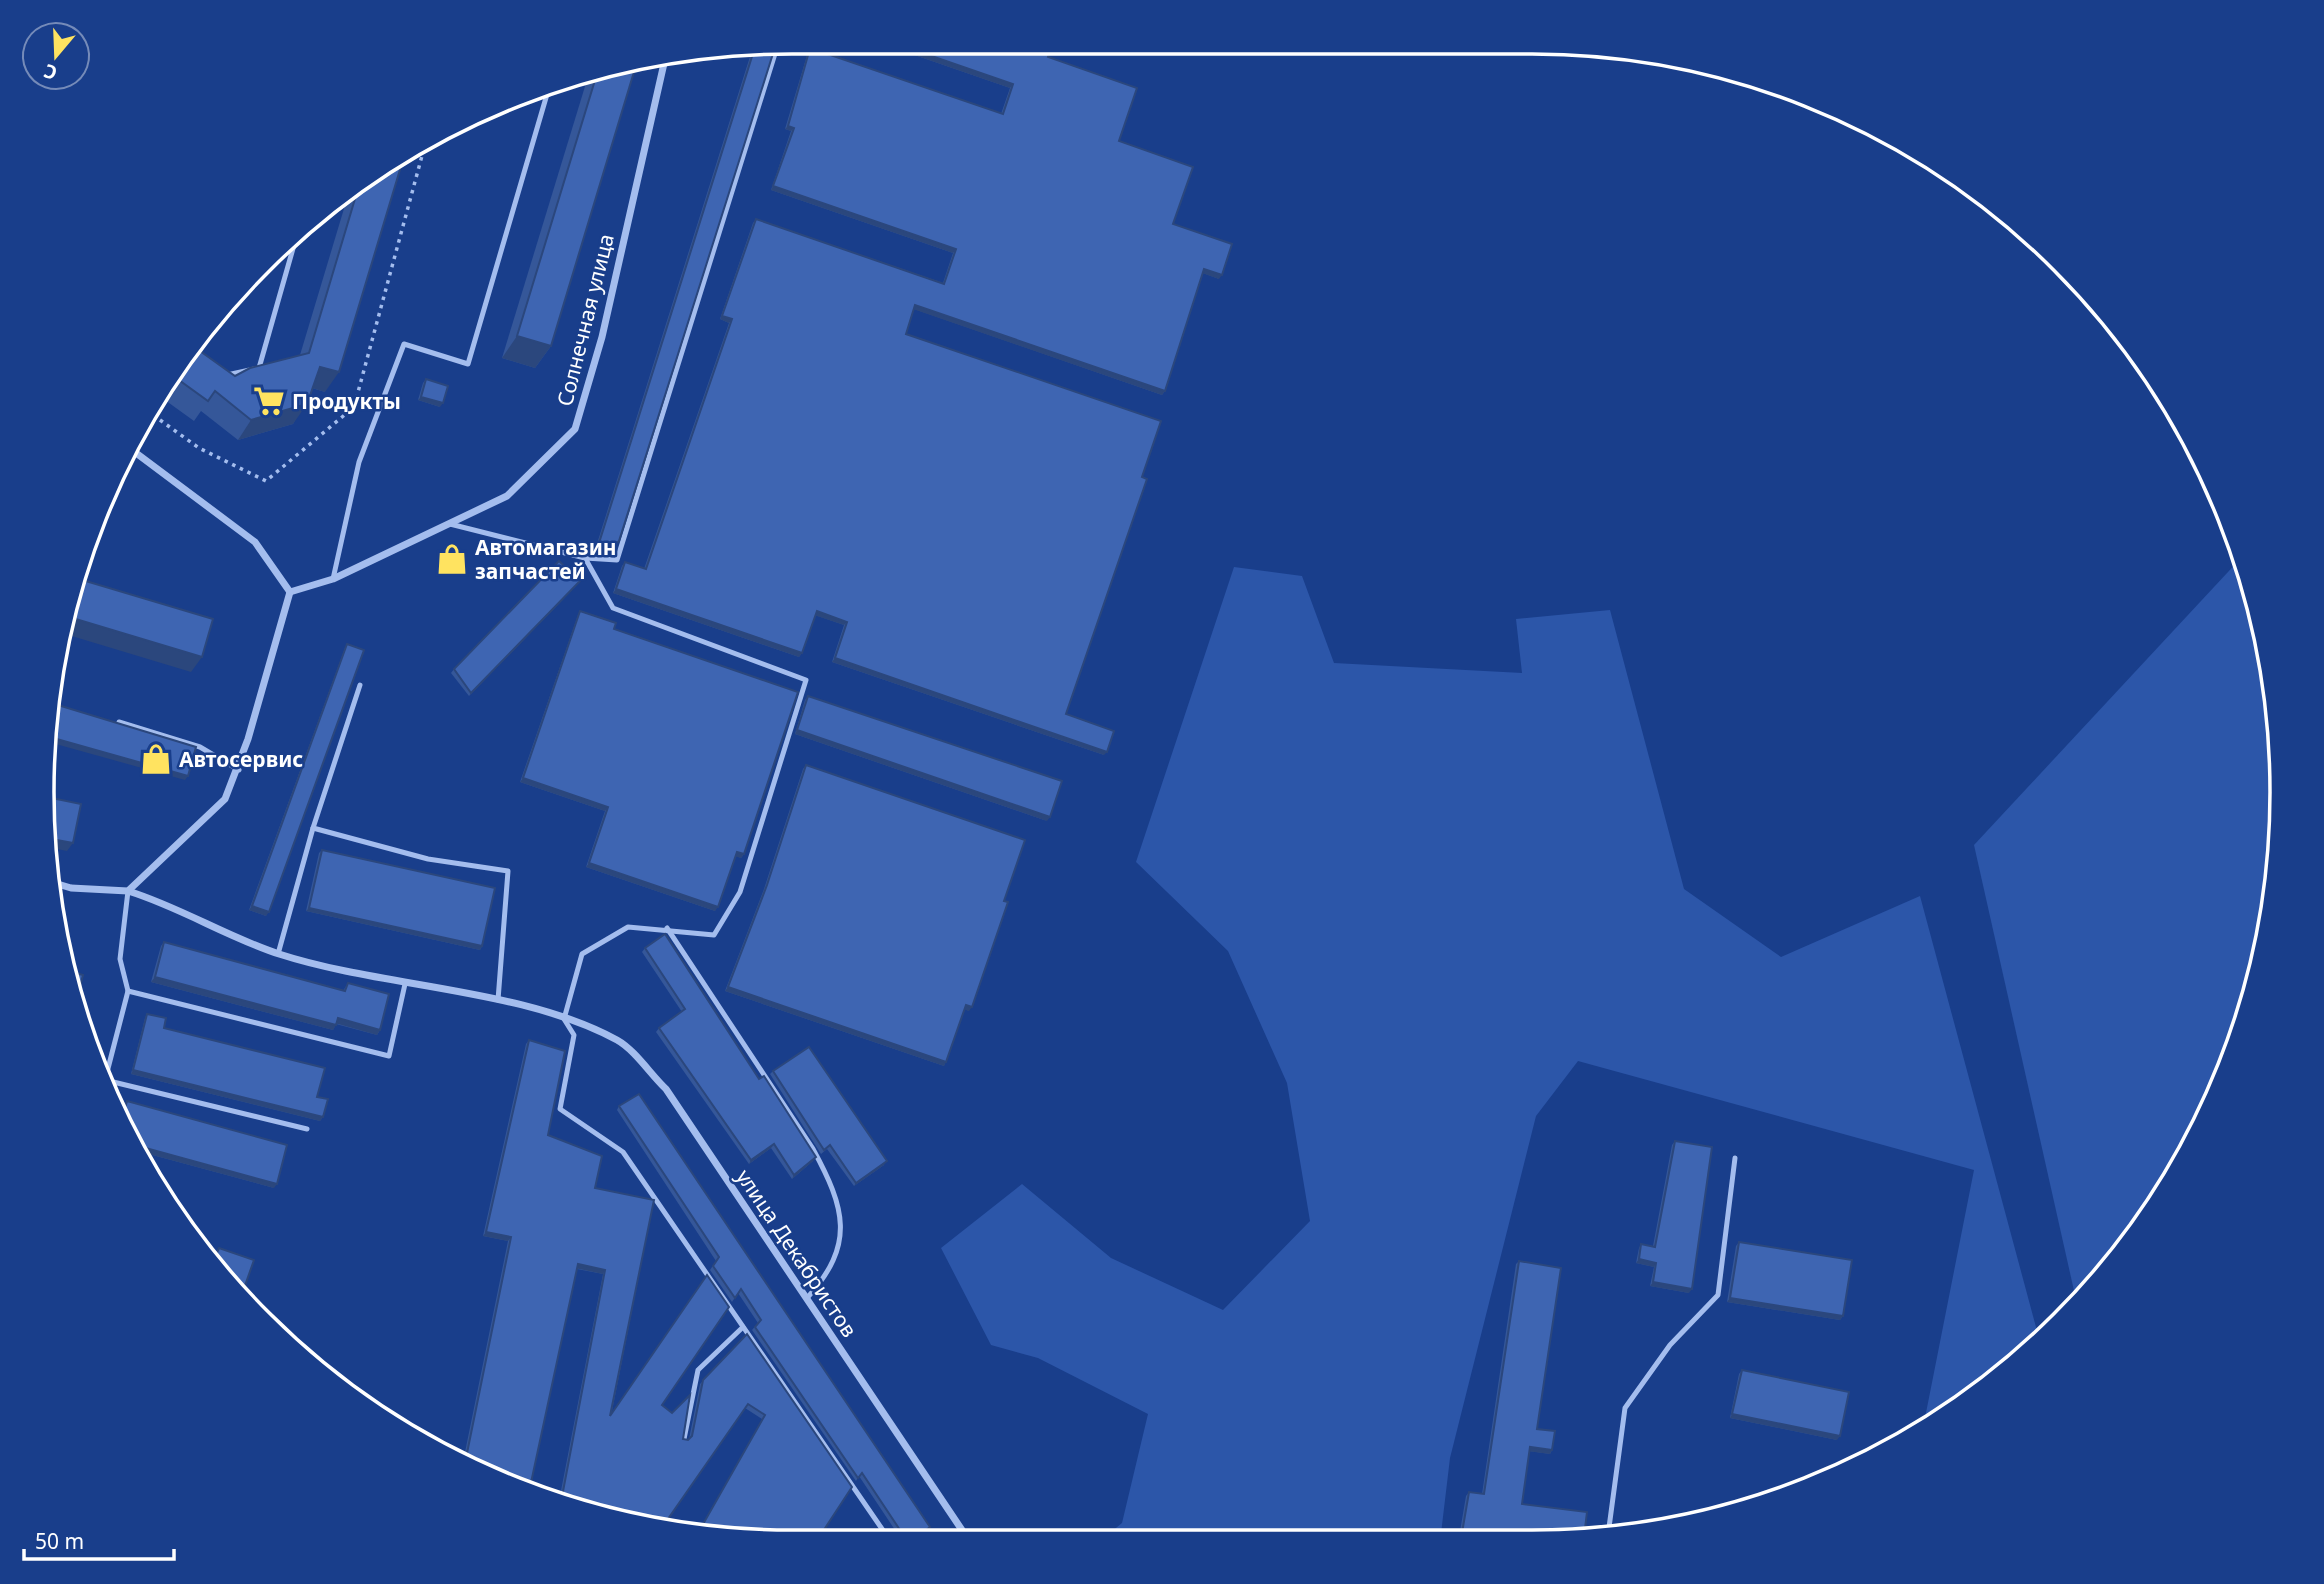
<svg xmlns="http://www.w3.org/2000/svg" width="2324" height="1584" font-family="'Noto Sans',sans-serif">
	<style>
		.green { fill: #2c56a9 }
		.lines { fill: none; stroke-linecap: round; stroke-linejoin: round }
		.path { stroke: #a4bdee; stroke-width: 3.5; stroke-dasharray: 3.5 5; stroke-linecap: butt }
		.service { stroke: #a4bdee; stroke-width: 5 }
		.minor { stroke: #a4bdee; stroke-width: 7 }
		.wall { fill: #355799 }
		.shaded-wall { fill: #2b477d }
		.building { fill: #3e65b2; stroke: #2b477d; stroke-width: 2 }
		.labels { text-anchor: middle; dominant-baseline: central; stroke-width: 5; stroke-linejoin: round; paint-order: stroke }
		.street-label { font-size: 21px; fill: #fff; stroke: #193e8b }
		.poi-label { font-size: 21px; font-weight: bold; fill: #fff; stroke: #193e8b; text-anchor: start }
		.rim { fill: none; stroke: #fff; stroke-width: 3.5 }
	</style>
	<rect width="100%" height="100%" fill="#193e8b"/>
	<g class="green">
		<polygon points="2241,558 2268,646 2282,792 2268,939 2225,1079 2155,1209 2077,1304 1974,845"/>
		<polygon points="1234,567 1302,576 1334,663 1522,673 1516,619 1610,610 1684,889 1781,957 1920,896 2040,1342 1988,1387 1923,1428 1974,1170 1578,1061 1536,1116 1450,1458 1440,1542 1099,1542 1122,1523 1148,1414 1038,1358 991,1345 941,1248 1022,1184 1111,1258 1223,1310 1310,1221 1287,1083 1228,951 1136,862"/>
	</g>
	<g class="lines">
		<polyline class="path" points="160,420 199,448 266,481 354,407 426,141"/>
		<g class="service">
			<polyline points="227,375 259,368 296,238"/>
			<polyline points="129,448 150,420 144,415"/>
			<polyline points="450,524 585,558 613,608 806,680 740,892 714,935 628,927 582,954 564,1019 574,1035 560,1109 623,1152 891,1542"/>
			<polyline points="585,558 617,560 778,44"/>
			<polyline points="333,579 359,462 404,344 468,364 550,84"/>
			<polyline points="119,722 200,747 239,770"/>
			<polyline points="313,828 428,859 508,871 498,1000"/>
			<path d="M 667,928 L 813,1149 C 845,1208 856,1244 807,1298"/>
			<polyline points="278,954 313,828 360,685"/>
			<polyline points="128,991 389,1056 405,984"/>
			<polyline points="105,1080 307,1129"/>
			<polyline points="105,1080 128,991 120,959 128,891"/>
			<polyline points="684,1439 698,1370 743,1327"/>
			<polyline points="1608,1535 1625,1408 1670,1345 1718,1295 1735,1158"/>
		</g>
		<g class="minor">
			<polyline points="128,447 255,542 290,592"/>
			<polyline points="290,592 333,579 507,496 575,429 602,337 665,59"/>
			<polyline points="51,882 71,888 128,891 225,799 248,739 290,592"/>
			<path d="M 128,891 C 180,907 227,937 279,954 C 384,988 522,988 617,1040 C 635,1050 651,1075 666,1089 L 970,1542"/>
		</g>
	</g>
	<g class="wall">
		<polygon points="877,42 1053,42 1048,57 1119,141 1173,224 1219,279 1203,273 1165,391 1162,395 914,309 906,334 1142,477 1066,714 1104,755 832,662 844,625 815,615 802,653 799,657 613,593 622,566 625,562 644,569 729,323 720,319 753,223 756,219 943,283 953,253 771,190 791,131 785,129 808,52 810,48 1001,114 1010,88"/>
		<polygon points="776,44 619,541 610,551 596,547 753,47"/>
		<polygon points="637,62 551,346 535,368 502,358 590,70 598,68"/>
		<polygon points="376,168 325,392 312,388 293,424 238,440 201,411 194,421 158,395 193,346 235,376 300,355 349,192"/>
		<polygon points="426,379 440,407 418,400 423,383"/>
		<polygon points="577,585 469,696 451,673 454,669"/>
		<polygon points="580,611 614,629 744,854 741,858 736,856 715,911 586,867 605,811 520,782 578,615"/>
		<polygon points="347,644 266,916 249,910 345,648"/>
		<polygon points="808,696 1047,821 795,734 805,700"/>
		<polygon points="806,765 969,1011 965,1009 944,1066 725,991 764,889 803,769"/>
		<polygon points="322,850 482,946 480,950 306,911 319,853"/>
		<polygon points="164,942 343,991 348,983 380,1030 377,1035 336,1024 333,1030 151,982 161,946"/>
		<polygon points="645,948 813,1161 792,1179 771,1148 749,1164 656,1032 659,1028 682,1012 642,952"/>
		<polygon points="147,1014 164,1028 317,1097 323,1117 320,1121 131,1074 145,1018"/>
		<polygon points="529,1040 548,1135 595,1188 654,1200 611,1416 662,1405 683,1439 688,1440 689,1439 700,1384 747,1334 852,1487 762,1419 745,1408 645,1528 559,1501 603,1274 577,1269 505,1485 463,1462 508,1241 483,1236 526,1044"/>
		<polygon points="773,1071 884,1165 854,1186 827,1149 821,1154 770,1074"/>
		<polygon points="127,1101 274,1188 134,1150 119,1124 124,1105"/>
		<polygon points="619,1106 930,1527 927,1531 913,1542 903,1542 859,1476 856,1481 752,1330 758,1323 738,1293 732,1302 710,1270 716,1261 617,1110"/>
		<polygon points="1675,1141 1689,1293 1650,1286 1654,1267 1636,1263 1639,1248 1641,1244 1653,1246 1672,1145"/>
		<polygon points="1739,1242 1843,1316 1840,1320 1727,1302 1736,1246"/>
		<polygon points="219,1248 241,1297 210,1260"/>
		<polygon points="1519,1261 1537,1429 1552,1450 1550,1454 1529,1451 1522,1504 1532,1542 1473,1542 1473,1540 1459,1537 1466,1496 1469,1492 1482,1494 1516,1264"/>
		<polygon points="1742,1370 1837,1440 1730,1418 1739,1374"/>
	</g>
	<g class="shaded-wall">
		<polygon points="877,42 891,42 1013,84 1010,88"/>
		<polygon points="788,126 794,128 791,131 785,129"/>
		<polygon points="773,186 956,249 953,253 771,190"/>
		<polygon points="1204,269 1222,275 1219,279 1202,273"/>
		<polygon points="915,305 1165,391 1162,395 913,309"/>
		<polygon points="722,316 732,319 729,323 720,319"/>
		<polygon points="517,336 551,346 535,368 502,358"/>
		<polygon points="320,367 339,372 325,392 306,386"/>
		<polygon points="421,397 443,403 440,407 418,400"/>
		<polygon points="307,404 293,424 238,440 251,420"/>
		<polygon points="619,541 610,551 596,547 599,543"/>
		<polygon points="580,581 577,585 469,696 471,693"/>
		<polygon points="616,589 802,653 799,657 613,593"/>
		<polygon points="817,611 847,622 844,625 814,615"/>
		<polygon points="69,617 202,657 191,672 65,634"/>
		<polygon points="835,658 1107,752 1104,755 832,662"/>
		<polygon points="797,730 1050,817 1047,821 795,734"/>
		<polygon points="46,736 188,776 185,780 45,741"/>
		<polygon points="523,778 608,807 605,811 520,782"/>
		<polygon points="46,838 73,843 67,851 47,847"/>
		<polygon points="737,852 744,854 741,858 734,856"/>
		<polygon points="589,863 718,907 715,911 586,867"/>
		<polygon points="252,906 269,912 266,916 249,910"/>
		<polygon points="309,908 482,946 480,950 306,911"/>
		<polygon points="155,977 336,1025 333,1030 151,982"/>
		<polygon points="728,987 946,1062 944,1066 725,991"/>
		<polygon points="966,1005 972,1007 969,1011 963,1009"/>
		<polygon points="338,1018 380,1030 377,1035 335,1023"/>
		<polygon points="133,1070 323,1117 320,1121 131,1074"/>
		<polygon points="131,1144 277,1184 274,1188 134,1150"/>
		<polygon points="774,1144 771,1148 749,1164 751,1160"/>
		<polygon points="816,1157 813,1161 792,1179 794,1175"/>
		<polygon points="887,1161 884,1165 854,1186 856,1183"/>
		<polygon points="486,1232 511,1237 508,1241 483,1236"/>
		<polygon points="1639,1259 1656,1263 1654,1267 1636,1263"/>
		<polygon points="578,1264 605,1270 603,1274 575,1268"/>
		<polygon points="1653,1282 1692,1289 1689,1293 1650,1286"/>
		<polygon points="1730,1298 1843,1316 1840,1320 1727,1302"/>
		<polygon points="1732,1414 1840,1436 1837,1440 1730,1418"/>
		<polygon points="1530,1447 1552,1450 1550,1454 1527,1451"/>
		<polygon points="930,1527 927,1531 913,1542 911,1542"/>
		<polygon points="1462,1533 1476,1536 1473,1540 1459,1537"/>
	</g>
	<g class="building">
		<polygon points="891,42 1053,42 1048,57 1137,88 1119,141 1193,167 1173,224 1232,244 1222,275 1204,269 1165,391 915,305 906,334 1161,421 1142,477 1147,479 1066,714 1114,731 1107,752 835,658 847,622 817,611 802,653 616,589 625,562 646,569 732,319 722,316 756,219 944,284 956,249 773,186 794,128 788,126 810,48 1003,114 1013,84"/>
		<polygon points="776,44 619,541 613,547 599,543 755,47"/>
		<polygon points="637,62 551,346 517,336 599,67"/>
		<polygon points="405,153 339,372 320,367 307,404 251,420 215,391 208,401 172,375 193,346 235,376 250,368 309,353 360,182 376,168"/>
		<polygon points="426,379 448,386 443,403 421,397"/>
		<polygon points="559,561 580,581 471,693 454,669"/>
		<polygon points="79,579 213,619 202,657 69,617"/>
		<polygon points="580,611 616,623 614,629 798,692 744,854 737,852 718,907 589,863 608,807 523,778"/>
		<polygon points="347,644 364,650 269,912 252,906"/>
		<polygon points="808,696 1062,781 1050,817 797,730"/>
		<polygon points="48,702 196,747 188,776 46,736"/>
		<polygon points="806,765 1025,840 1004,901 1008,902 972,1007 966,1005 946,1062 728,987 767,885"/>
		<polygon points="42,796 81,804 73,843 46,838"/>
		<polygon points="322,850 495,888 482,946 309,908"/>
		<polygon points="665,934 759,1079 764,1076 816,1157 794,1175 774,1144 751,1160 659,1028 685,1009 645,948"/>
		<polygon points="164,942 345,991 348,983 389,994 380,1030 338,1018 336,1025 155,977"/>
		<polygon points="68,971 83,975 77,998"/>
		<polygon points="147,1014 166,1018 164,1028 325,1068 317,1097 328,1099 323,1117 133,1070"/>
		<polygon points="529,1040 565,1051 548,1135 602,1156 595,1188 654,1200 610,1416 707,1275 729,1307 662,1405 672,1413 690,1395 683,1439 688,1440 692,1436 703,1380 747,1334 852,1487 816,1542 792,1542 698,1533 765,1415 748,1404 661,1529 645,1528 561,1502 605,1270 578,1264 529,1492 505,1485 465,1463 511,1237 486,1232"/>
		<polygon points="809,1047 887,1161 856,1183 830,1145 824,1150 773,1071"/>
		<polygon points="639,1094 930,1527 911,1542 908,1542 862,1473 858,1478 755,1327 761,1320 741,1289 735,1298 713,1266 719,1257 619,1106"/>
		<polygon points="127,1101 287,1145 277,1184 131,1144 120,1126"/>
		<polygon points="1675,1141 1712,1147 1692,1289 1653,1282 1656,1263 1639,1259 1641,1244 1655,1247"/>
		<polygon points="1739,1242 1852,1260 1843,1316 1730,1298"/>
		<polygon points="219,1248 254,1260 241,1297 213,1263"/>
		<polygon points="1519,1261 1561,1268 1537,1429 1555,1431 1552,1450 1530,1447 1522,1504 1587,1512 1584,1537 1532,1542 1475,1542 1476,1536 1462,1533 1469,1492 1484,1494"/>
		<polygon points="1742,1370 1849,1392 1840,1436 1732,1414"/>
	</g>
	<defs>
		<symbol id="supermarket-bare" viewBox="-9 -9 18 18"><path d="M-6-5.5h2.5l.6 2H6L4.5 2H-2.5L-4.4-4H-6ZM-1.5 3.2a1.3 1.3 0 1 0 .1 0ZM3 3.2a1.3 1.3 0 1 0 .1 0Z" fill="#ffe360" stroke="#193e8b" stroke-width="2.5" paint-order="stroke"/></symbol>
		<symbol id="shop-bare" viewBox="-9 -9 18 18"><path d="M-5-2.5h2.3a2.7 3.5 0 0 1 5.4 0H5L5.5 6h-11ZM-1.5-2.5h3a1.5 2.3 0 0 0-3 0Z" fill="#ffe360" stroke="#193e8b" stroke-width="2.5" paint-order="stroke"/></symbol>
	</defs>
	<g fill-rule="evenodd">
		<use href="#supermarket-bare" x="247" y="379" width="44" height="44"/>
		<use href="#shop-bare" x="430" y="537" width="44" height="44"/>
		<use href="#shop-bare" x="134" y="737" width="44" height="44"/>
	</g>
	<g class="labels">
		<g class="street-label">
			<text transform="translate(585 320) rotate(-76)">Солнечная улица</text>
			<text transform="translate(797 1253) rotate(56)">улица Декабристов</text>
		</g>
		<g class="poi-label">
			<text x="292" y="401">Продукты</text>
			<text x="475" y="547">Автомагазин<tspan x="475" dy="24">запчастей</tspan></text>
			<text x="179" y="759">Автосервис</text>
		</g>
	</g>
	<path d="M0 0H2324V1584H0ZM792 54H1532A738 738 0 0 1 2270 792V792A738 738 0 0 1 1532 1530H792A738 738 0 0 1 54 792V792A738 738 0 0 1 792 54Z" fill="#193e8b" fill-rule="evenodd"/>
	<path class="rim" d="M792 54H1532A738 738 0 0 1 2270 792V792A738 738 0 0 1 1532 1530H792A738 738 0 0 1 54 792V792A738 738 0 0 1 792 54Z"/>
	<g transform="translate(56 56) rotate(199)"><circle r="33" fill="#193e8b" stroke="#758bb9" stroke-width="2"/>
	<path d="M0-5L12 26L0 18L-12 26Z" fill="#ffe360"/>
	<text y="-10" font-size="19" font-weight="bold" text-anchor="middle" fill="#ffffff">С</text>
	</g>
	<path d="M24 1549v10h150v-10" fill="none" stroke="#ffffff" stroke-width="3.5"/>
	<text x="35" y="1549" font-size="21" fill="#ffffff" stroke="#193e8b" stroke-width="5" paint-order="stroke">50 m</text>
</svg>
